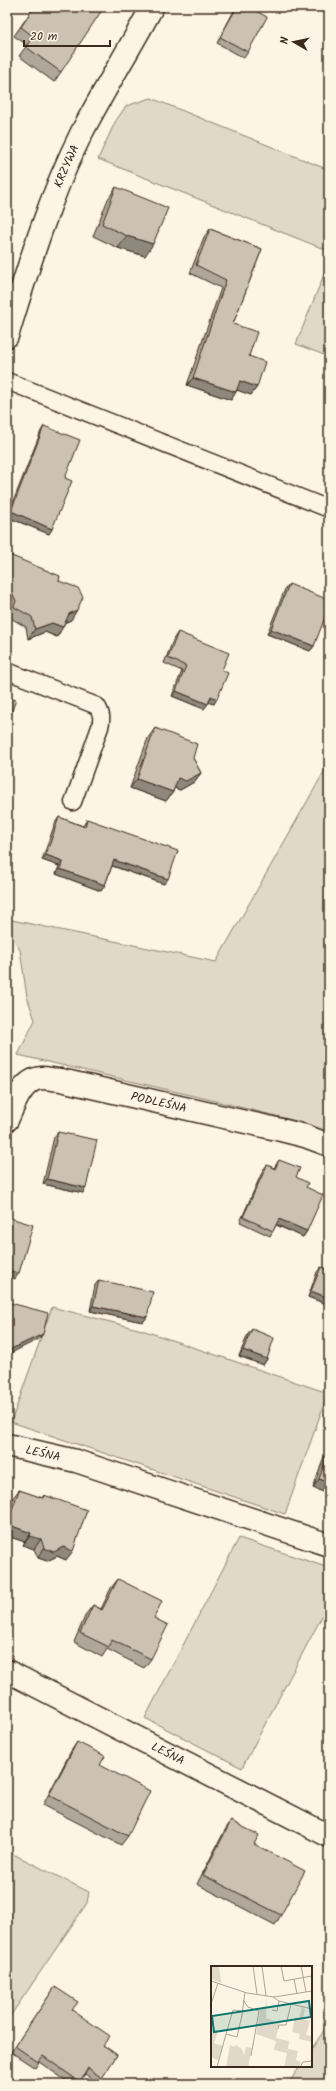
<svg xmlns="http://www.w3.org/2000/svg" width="336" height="2091" font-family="Kalam,sans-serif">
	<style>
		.green { fill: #e0d8c8; stroke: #8e8173 }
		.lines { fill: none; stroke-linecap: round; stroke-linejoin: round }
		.service-casing { stroke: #3b2a1e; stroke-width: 19 }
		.minor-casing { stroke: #3b2a1e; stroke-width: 25 }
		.service { stroke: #fcf5e5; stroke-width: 16 }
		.minor { stroke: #fcf5e5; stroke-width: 22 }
		.wall { fill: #afa79a; stroke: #3b2a1e }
		.shaded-wall { fill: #8f887d; stroke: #3b2a1e }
		.building { fill: #ccc2b3; stroke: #3b2a1e }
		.labels { text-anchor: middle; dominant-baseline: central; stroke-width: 3; stroke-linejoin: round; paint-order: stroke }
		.street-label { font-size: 12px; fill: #3b2a1e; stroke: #fcf5e5 }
		.inset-road { fill: none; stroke: #afa495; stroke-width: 1 }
		.view { fill: #0f766e; fill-opacity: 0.15; stroke: #0f766e; stroke-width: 2 }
		.inset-edge { fill: none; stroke: #3b2a1e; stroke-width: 2 }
	</style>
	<rect width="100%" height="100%" fill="#fcf5e5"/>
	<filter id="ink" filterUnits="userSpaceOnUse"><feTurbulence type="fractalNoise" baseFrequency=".025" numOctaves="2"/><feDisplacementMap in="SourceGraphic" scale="8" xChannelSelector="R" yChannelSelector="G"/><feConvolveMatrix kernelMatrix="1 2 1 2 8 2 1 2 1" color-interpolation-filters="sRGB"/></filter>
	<g filter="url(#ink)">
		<g class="green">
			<polygon points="151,98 329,170 329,251 98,159 115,122 126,106"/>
			<polygon points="329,262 329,357 296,344"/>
			<polygon points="329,763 329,1133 300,1122 199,1097 18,1055 35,1020 27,997 20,950 11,934 7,933 7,919 216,962"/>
			<polygon points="52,1307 142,1330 328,1393 285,1514 11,1422"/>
			<polygon points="239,1538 329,1568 329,1603 242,1768 145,1718"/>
			<polygon points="7,1851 89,1892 87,1903 9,2018 7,2017"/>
			<polygon points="329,2023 329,2084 288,2084 300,2066 311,2066 311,2050"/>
		</g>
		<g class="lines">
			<defs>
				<g id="service">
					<polyline points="7,381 329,509"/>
					<path d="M 7,671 L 97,706 C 102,714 102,719 100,727 L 73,802"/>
				</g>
				<g id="minor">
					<path id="s1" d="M 7,336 C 28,268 49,198 81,134 C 103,91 129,50 152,7"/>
					<path id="s2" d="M 7,1120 C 14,1105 22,1079 42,1078 C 48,1078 55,1080 61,1080 L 281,1130 L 305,1136 L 329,1145"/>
					<path id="s3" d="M 7,1445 L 76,1461 L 329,1545"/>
					<path id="s4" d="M 7,1671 L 329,1836"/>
				</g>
			</defs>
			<use href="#service" class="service-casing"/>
			<use href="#minor" class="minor-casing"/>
			<use href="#service" class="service"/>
			<use href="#minor" class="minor"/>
		</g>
		<g class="wall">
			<polygon points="34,7 61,72 54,82 19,56 27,45 14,36"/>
			<polygon points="236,7 249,7 248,52 244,58 217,43"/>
			<polygon points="116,187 145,256 118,248 93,236 108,199"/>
			<polygon points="210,229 262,249 233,324 249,356 257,387 251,395 237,390 231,400 187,385 221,288 190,273 204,237"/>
			<polygon points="44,426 65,478 52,529 49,534 7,517 41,431"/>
			<polygon points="7,554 59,581 71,620 65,622 57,637 45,632 28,639 26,627 7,616 10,611 7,605"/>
			<polygon points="289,584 314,646 310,651 267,634 285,589"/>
			<polygon points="178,632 222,670 214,704 208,702 204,709 172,696 182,671 164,663 174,638"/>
			<polygon points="155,728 193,758 201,773 194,782 180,790 174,788 173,792 166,801 130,788 148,738"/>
			<polygon points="59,817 83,826 87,819 164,884 112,866 105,885 101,891 56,874 59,866 42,860 55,823"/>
			<polygon points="58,1132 83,1193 43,1184 54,1137"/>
			<polygon points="279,1160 306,1187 307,1231 303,1237 276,1225 273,1231 270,1236 240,1222 263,1170 267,1165 274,1168"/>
			<polygon points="321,1267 329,1270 329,1305 308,1297 317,1272"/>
			<polygon points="99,1280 147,1317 143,1322 90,1311 95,1285"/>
			<polygon points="252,1329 267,1359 263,1365 239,1356 248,1334"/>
			<polygon points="329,1449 329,1494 313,1488 324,1457"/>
			<polygon points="19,1490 42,1498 44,1495 66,1560 57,1556 47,1561 38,1558 34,1549 23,1545 25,1542 7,1536 7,1514 12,1499"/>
			<polygon points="118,1579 154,1618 151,1659 144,1668 107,1649 102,1657 74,1642 86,1614 93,1605 101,1609 111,1588"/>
			<polygon points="77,1742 100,1765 128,1836 121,1845 43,1805 71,1751"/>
			<polygon points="231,1821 254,1844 281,1915 275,1925 197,1884 225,1830"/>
			<polygon points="55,1987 72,2010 103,2045 117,2055 98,2083 85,2074 78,2084 71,2084 39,2062 35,2068 11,2052"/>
		</g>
		<g class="shaded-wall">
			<polygon points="127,236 153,244 145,256 118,248"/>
			<polygon points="193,378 236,392 231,400 187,385"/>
			<polygon points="240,381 257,387 251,395 234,389"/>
			<polygon points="11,511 52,529 49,534 7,517"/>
			<polygon points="77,610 71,620 62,624 69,614"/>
			<polygon points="52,623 63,627 57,637 45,632 28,639 35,629"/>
			<polygon points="271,629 314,646 310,651 267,634"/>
			<polygon points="176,691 208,704 204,709 172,696"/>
			<polygon points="211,696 217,699 214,704 207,702"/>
			<polygon points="201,773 194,782 180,790 172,787 178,778"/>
			<polygon points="137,779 173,792 166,801 130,788"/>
			<polygon points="46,855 63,861 59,866 42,860"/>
			<polygon points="114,860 168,879 164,884 110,865"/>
			<polygon points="60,869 105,885 101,891 56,874"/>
			<polygon points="47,1179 86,1188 83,1193 43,1184"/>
			<polygon points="279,1219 307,1231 303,1237 275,1224"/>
			<polygon points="7,1270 19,1273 15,1279 7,1276"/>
			<polygon points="311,1291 329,1298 329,1305 308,1297"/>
			<polygon points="93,1306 147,1317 143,1322 90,1311"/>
			<polygon points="43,1334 39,1339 7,1355 7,1351"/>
			<polygon points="243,1350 267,1359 263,1365 239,1356"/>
			<polygon points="319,1479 329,1482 329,1494 313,1488"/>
			<polygon points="7,1524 31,1533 25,1542 7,1536"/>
			<polygon points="30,1536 41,1539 34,1549 23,1545"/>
			<polygon points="63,1547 73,1551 66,1560 57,1556 47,1561 38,1558 44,1548"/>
		</g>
		<g class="building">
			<polygon points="34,7 97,7 102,10 61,72 26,47 33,36 21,27"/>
			<polygon points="237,7 249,7 267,17 248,52 220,37"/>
			<polygon points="116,187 168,208 153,244 127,236 102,224"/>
			<polygon points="210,229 262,249 233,324 257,332 249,356 265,362 257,387 240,381 236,392 193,378 226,280 196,265"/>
			<polygon points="44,426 80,440 65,478 72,481 52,529 11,511"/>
			<polygon points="7,554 60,576 59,581 78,588 83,597 77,610 69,614 63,627 52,623 35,629 32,617 14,607 16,601 7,582"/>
			<polygon points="289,584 329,600 329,607 314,646 271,629"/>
			<polygon points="178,632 229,653 222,670 228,673 217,699 211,696 208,704 176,691 186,666 168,658"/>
			<polygon points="7,697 16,700 7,723"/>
			<polygon points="155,728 197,744 193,758 201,773 186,781 178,778 173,792 137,779"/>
			<polygon points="59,817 85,827 87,819 178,851 168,879 114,860 105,885 60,869 63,861 46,855"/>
			<polygon points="58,1132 97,1140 86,1188 47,1179"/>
			<polygon points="279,1160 300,1168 296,1177 308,1183 306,1187 323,1195 307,1231 279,1219 273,1231 243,1217 267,1165 275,1169"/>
			<polygon points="7,1217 33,1225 19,1273 7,1270"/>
			<polygon points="321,1267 329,1270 329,1298 311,1291"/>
			<polygon points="99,1280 153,1292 147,1317 93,1306"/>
			<polygon points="7,1302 48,1313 43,1334 7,1351"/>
			<polygon points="252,1329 274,1338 267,1359 243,1350"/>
			<polygon points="329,1451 329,1482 319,1479"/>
			<polygon points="19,1490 43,1498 44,1495 87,1510 73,1551 63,1547 54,1552 44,1548 41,1539 30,1536 31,1533 7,1524"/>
			<polygon points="118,1579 162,1601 154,1618 168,1625 151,1659 112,1640 109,1647 80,1633 93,1605 102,1610"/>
			<polygon points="77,1742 105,1756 100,1765 150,1791 128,1836 49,1795"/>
			<polygon points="231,1821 259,1835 254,1844 305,1871 281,1915 203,1875"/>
			<polygon points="55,1987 78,2002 72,2010 110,2036 103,2045 117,2055 102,2078 88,2068 80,2082 43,2056 38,2062 15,2046"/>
		</g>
	</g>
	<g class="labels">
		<g class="street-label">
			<text stroke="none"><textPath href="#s1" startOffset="180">KRZYWA</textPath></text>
			<text stroke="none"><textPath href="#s2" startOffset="177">PODLEŚNA</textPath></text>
			<text stroke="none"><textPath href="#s3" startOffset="37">LEŚNA</textPath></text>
			<text stroke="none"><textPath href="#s4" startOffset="181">LEŚNA</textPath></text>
		</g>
	</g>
	<g transform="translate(211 1966)">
		<rect width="101" height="101" fill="#fcf5e5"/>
		<path d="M 0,0 L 8,0 L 10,17 L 1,13 ZM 56,31 L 55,52 L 73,59 L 68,58 L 65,72 L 78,75 L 77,83 L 87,85 L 85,94 L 90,96 L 88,101 L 73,101 L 76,87 L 63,84 L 65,75 L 45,68 L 49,44 L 54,42 ZM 91,41 L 94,43 L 92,53 L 99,55 L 95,69 L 101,70 L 101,76 L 88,73 L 89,68 L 81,66 L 84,51 L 88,52 ZM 1,62 L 7,65 L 3,77 L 12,80 L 7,94 L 0,91 ZM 19,79 L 23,81 L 25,79 L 31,83 L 33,89 L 35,81 L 41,82 L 37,101 L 15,101 Z" fill="#e0d8c8"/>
		<path class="inset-road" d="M 42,0 L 46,28M 51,0 L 55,30M 70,0 L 73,15 L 101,10M 90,0 L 95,26M 83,13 L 86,28M 0,15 L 36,27 L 63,31 L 101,25M 62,31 L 68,35 L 101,43M 32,34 L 37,41 L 48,45 L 40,90M 0,38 L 7,17M 61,44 L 66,45 L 68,35M 31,45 L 22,44 L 15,68 L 26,71 L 31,49 L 34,26M 67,63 L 68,59 L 75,59 L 80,38M 6,101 L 15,68M 89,101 L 92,96 L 101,95"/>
		<path class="view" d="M 98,35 L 100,51 L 3,66 L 1,50 Z"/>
		<rect width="101" height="101" class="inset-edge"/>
	</g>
	<rect width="336" height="2091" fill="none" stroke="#fcf5e5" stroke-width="24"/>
	<rect x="12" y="12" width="312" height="2067" fill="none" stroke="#3b2a1e" stroke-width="1.5" filter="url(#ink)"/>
	<g transform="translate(294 42) rotate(279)" stroke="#fcf5e5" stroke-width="3" paint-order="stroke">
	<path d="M0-3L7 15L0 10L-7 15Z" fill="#3b2a1e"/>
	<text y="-6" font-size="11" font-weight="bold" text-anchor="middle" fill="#3b2a1e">N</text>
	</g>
	<path d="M24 40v6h86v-6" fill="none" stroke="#3b2a1e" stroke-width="2"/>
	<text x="30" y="40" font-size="12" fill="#3b2a1e" stroke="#fcf5e5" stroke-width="3" paint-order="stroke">20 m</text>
</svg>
